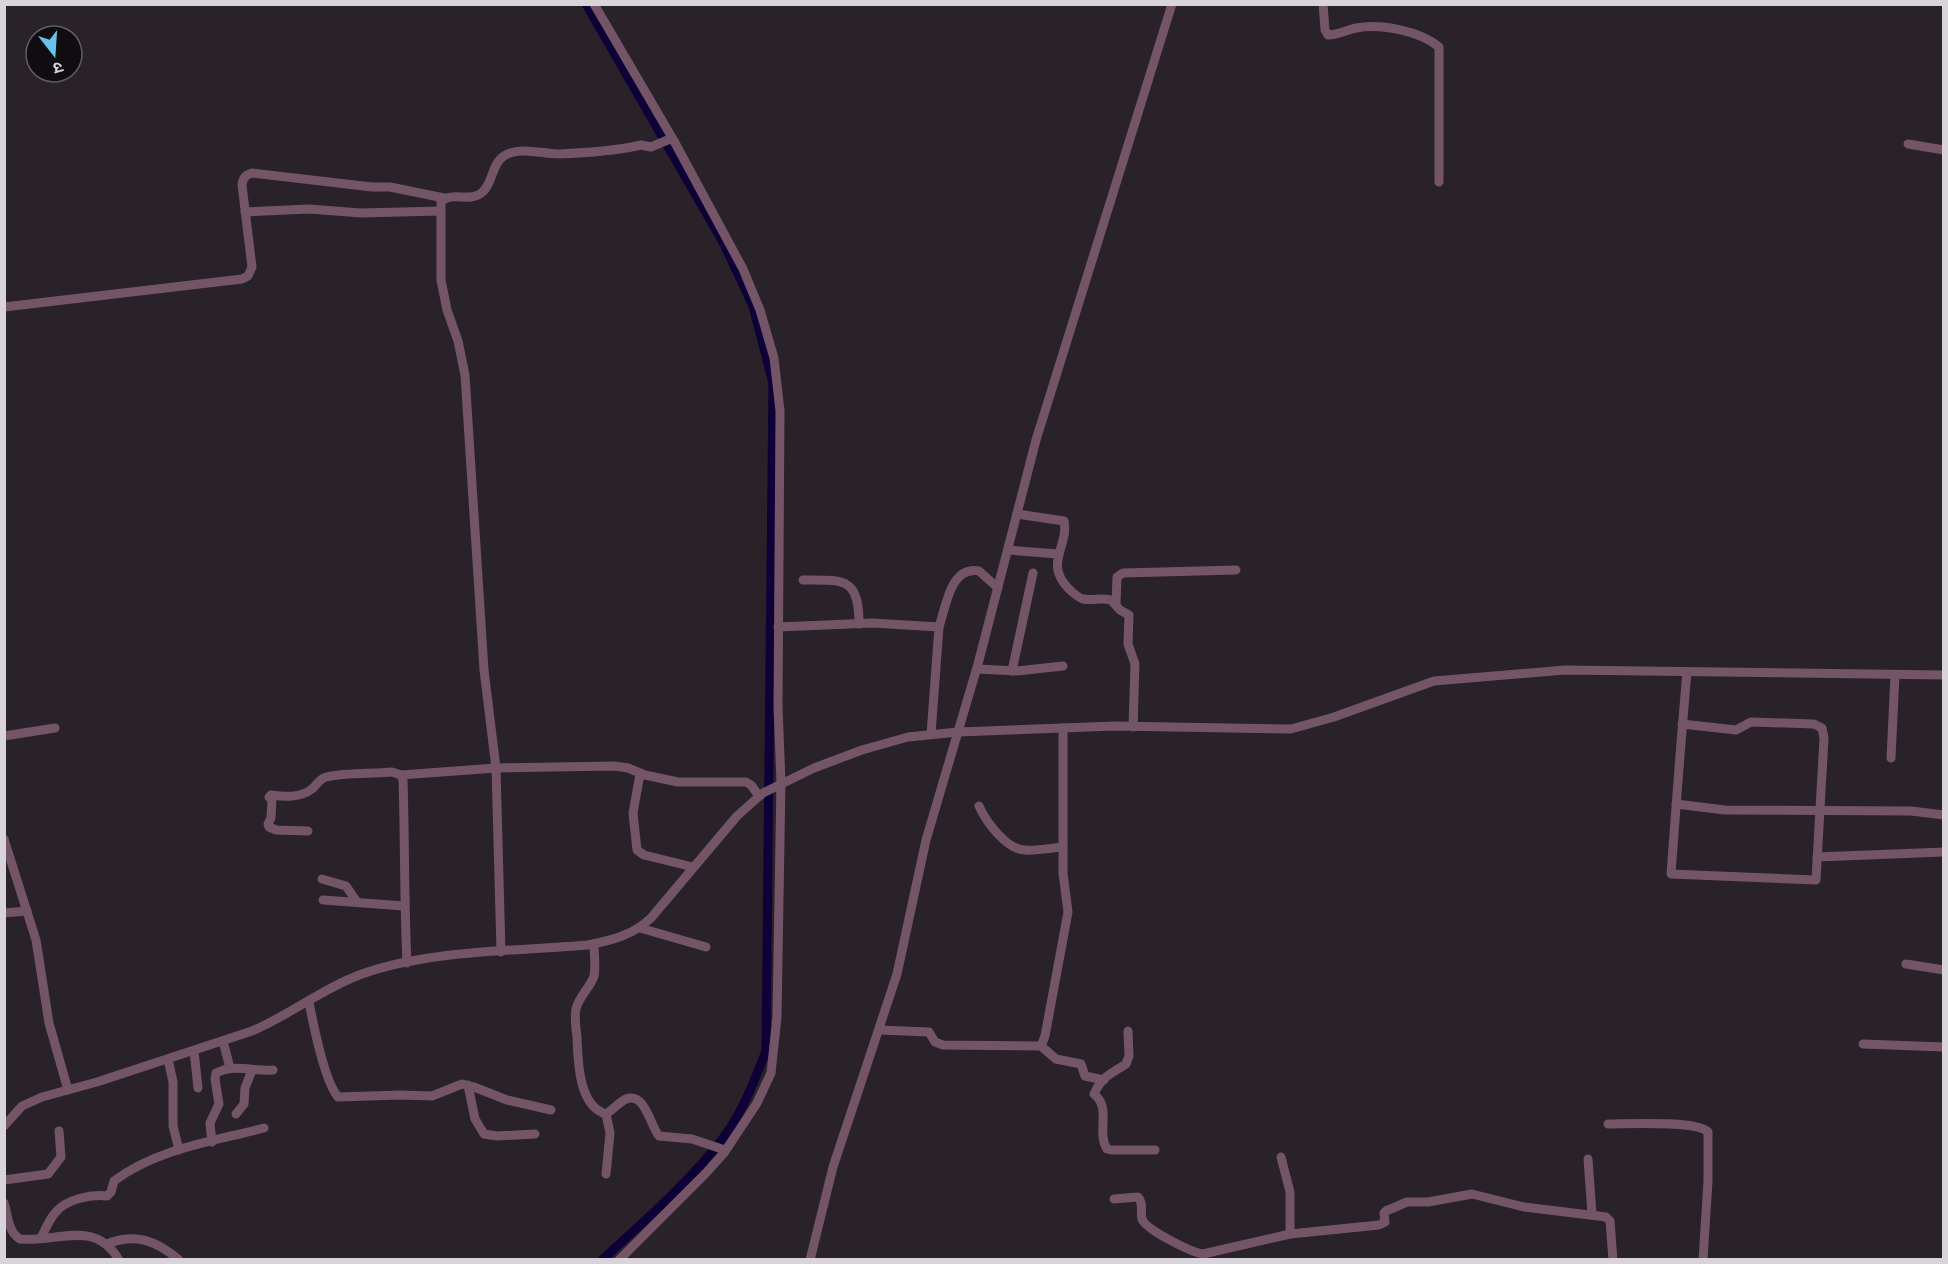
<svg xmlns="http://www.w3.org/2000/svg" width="1948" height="1264" font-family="'Varela Round','Noto Sans Devanagari',sans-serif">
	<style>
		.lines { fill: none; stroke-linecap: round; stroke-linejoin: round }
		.canal { stroke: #0e0036; stroke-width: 9 }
		.minor { stroke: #735567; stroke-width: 9 }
	</style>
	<rect width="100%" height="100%" fill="#292229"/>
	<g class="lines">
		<path class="canal" d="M 586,4 L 724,244 L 753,306 L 773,383 L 766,1051 C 754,1081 743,1112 723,1138 C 688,1184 644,1221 602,1260"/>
		<g class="minor">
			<polyline points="594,4 674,141 743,269 760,310 774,358 780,411 778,707 781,782 777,1017 771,1073 757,1103 724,1153 706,1173 619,1260"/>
			<path d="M 1323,4 L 1325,30 L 1328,35 C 1337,35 1347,30 1356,28 C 1380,23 1420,31 1439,47 L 1439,182"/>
			<polyline points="1908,144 1944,150"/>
			<polyline points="245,212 309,209 361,213 440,211"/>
			<path d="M 4,307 L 242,279 L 248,276 L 252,267 L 242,185 C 243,178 245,175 252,173 L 372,187 L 390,187 L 444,198"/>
			<path d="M 1017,514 L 1064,521 C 1069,546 1044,563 1068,588 C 1072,592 1077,597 1083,599 C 1092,601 1102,597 1111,600 L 1120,610 L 1129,615 L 1128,644 L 1135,664 L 1133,727"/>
			<polyline points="1008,550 1058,554"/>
			<path d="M 803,580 C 844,580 859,577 859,624"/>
			<polyline points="1116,603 1117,577 1123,573 1236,570"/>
			<polyline points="778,627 873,623 939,627 931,734"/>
			<path d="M 939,627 C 946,607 950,566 979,571 L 998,588"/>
			<polyline points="977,669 1017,671 1063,666"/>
			<polyline points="1012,671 1033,573"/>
			<path d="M 1682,724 L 1736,730 L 1751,722 L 1814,724 L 1822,728 L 1824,738 L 1816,880 L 1671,874 C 1676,806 1681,739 1687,672"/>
			<polyline points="4,736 55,728"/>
			<polyline points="1891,758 1895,675"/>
			<polyline points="640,774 633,813 637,850 644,855 693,867"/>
			<polyline points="401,775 496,768 615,766 628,768 645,775 678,782 746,782 751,785 759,796"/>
			<polyline points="1676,804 1725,810 1911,811 1944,815"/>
			<path d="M 979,806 C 986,822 1007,850 1025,850 C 1037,851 1051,848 1063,847"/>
			<path d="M 308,831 L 276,830 L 269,827 L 268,824 L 271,818 L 272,799 L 269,797 L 271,795 C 285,797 300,798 312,789 C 317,785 319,779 326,777 C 346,772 371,774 392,772 L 401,775 L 403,780 C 405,841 404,902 407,963"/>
			<polyline points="4,839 36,940 49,1023 68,1090"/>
			<polyline points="1817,857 1944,852"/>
			<polyline points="322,879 346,886 357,902"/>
			<polyline points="323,900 404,906"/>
			<polyline points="4,913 27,911"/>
			<polyline points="640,928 706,947"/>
			<path d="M 594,944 C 594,954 596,967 594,976 C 590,988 579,996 576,1009 C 574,1018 576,1028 577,1037 C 578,1060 578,1106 606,1114 C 613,1110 619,1102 626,1099 C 645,1092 650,1125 659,1136 L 692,1139 L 725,1150"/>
			<path d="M 501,952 L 496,768 L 484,670 L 465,375 L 458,341 L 447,310 L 441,280 L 441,202 C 451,191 468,202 480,194 C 493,186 491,164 504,156 C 519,146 542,154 558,154 C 585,153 615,151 641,145 L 651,147 L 670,139 L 674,141"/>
			<polyline points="1906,964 1944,970"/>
			<path d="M 309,1002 C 313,1023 325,1082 338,1097 L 400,1095 L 432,1096 L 462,1084 L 474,1087 L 507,1100 L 551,1110"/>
			<polyline points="879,1030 929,1032 935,1042 943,1045 1041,1046 1045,1036 1068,912 1063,873 1063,728"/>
			<path d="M 1128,1031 L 1129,1056 L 1126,1064 C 1111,1074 1102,1076 1094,1094 C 1112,1108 1096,1132 1107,1149 L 1111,1150 L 1155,1150"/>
			<polyline points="223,1041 230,1068"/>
			<polyline points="1863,1044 1944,1047"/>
			<polyline points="1041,1046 1056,1059 1081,1064 1085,1076 1104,1080"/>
			<polyline points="194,1051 198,1088"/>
			<polyline points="168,1059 173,1082 173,1126 179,1150"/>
			<polyline points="468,1085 475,1119 484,1134 497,1136 535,1134"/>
			<polyline points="236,1114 244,1104 245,1088 252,1070"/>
			<path d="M 1608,1124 C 1627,1124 1696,1120 1708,1132 L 1708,1181 L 1703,1260"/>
			<path d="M 4,1126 L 22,1106 L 42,1097 L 97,1082 L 252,1031 C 290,1015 325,987 362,974 C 430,950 516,951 588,945 C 613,940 633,935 651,918 L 737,816 L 763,793 L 814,768 L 862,750 L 908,737 L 958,732 L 1115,726 L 1291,729 L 1334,717 L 1434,681 L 1565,670 L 1944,675"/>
			<path d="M 212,1142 L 210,1123 L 219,1104 L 215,1079 L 216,1073 C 236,1063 253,1072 273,1070"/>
			<polyline points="1281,1157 1290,1192 1290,1234"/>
			<polyline points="1588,1159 1592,1214"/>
			<polyline points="606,1174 610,1133 606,1114"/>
			<polyline points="4,1180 48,1174 61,1157 59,1131"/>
			<path d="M 1114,1199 L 1138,1197 C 1144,1204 1140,1211 1142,1219 C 1146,1230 1191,1252 1203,1254 L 1290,1234 L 1379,1225 L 1385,1222 L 1384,1213 L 1386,1211 L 1407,1202 L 1428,1202 L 1472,1194 L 1524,1207 L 1606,1217 L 1610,1221 L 1613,1260"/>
			<path d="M 4,1203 C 8,1216 8,1232 20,1239 C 57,1243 94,1218 119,1260"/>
			<path d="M 41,1238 C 45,1230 49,1220 55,1213 C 66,1199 91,1194 107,1196 L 111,1192 L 114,1181 C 156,1149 214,1141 264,1128"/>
			<path d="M 107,1244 C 135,1233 156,1240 179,1260"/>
			<polyline points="810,1260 833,1167 897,974 926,840 978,664 1036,440 1172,4"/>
		</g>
	</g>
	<rect width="1948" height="1264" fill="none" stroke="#d9d4d9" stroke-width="12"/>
	<g transform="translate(54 54) rotate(163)"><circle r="28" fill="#100d10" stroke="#605d60" stroke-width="1.5"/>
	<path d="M0-4.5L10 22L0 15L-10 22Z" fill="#65c4ef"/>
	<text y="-9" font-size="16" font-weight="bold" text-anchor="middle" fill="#d9d4d9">उ</text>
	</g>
</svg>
